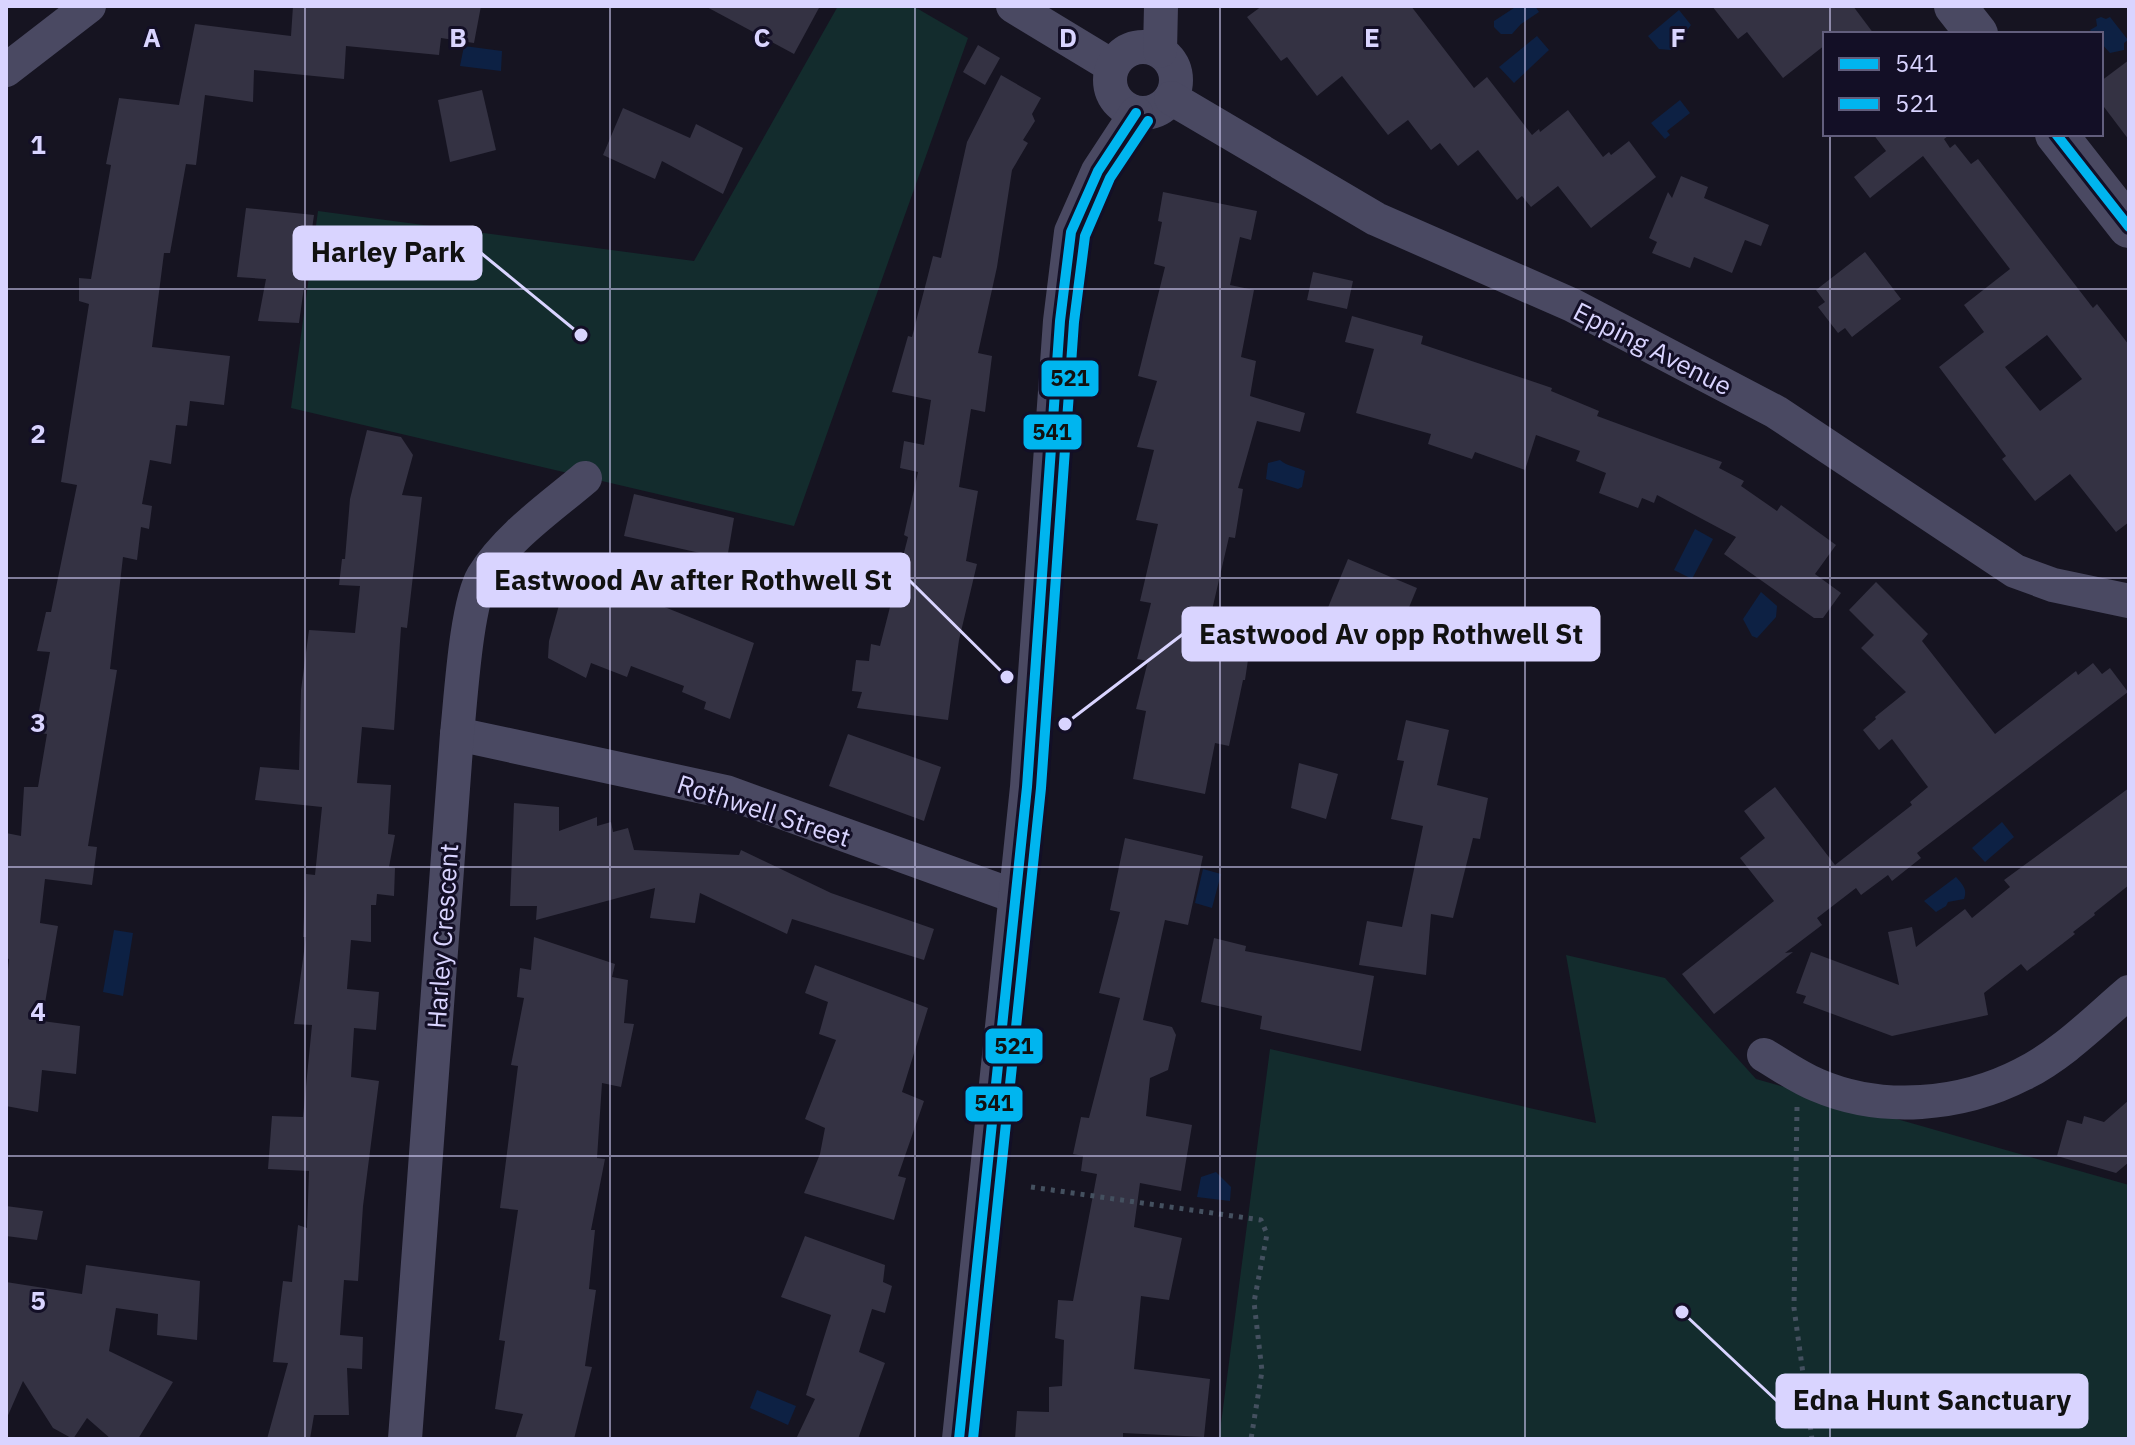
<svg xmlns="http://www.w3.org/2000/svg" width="2135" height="1445" font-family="'IBM Plex Sans',sans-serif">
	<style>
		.green { fill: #132c2d }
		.water { fill: #0d2144 }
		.building { fill: #343243; fill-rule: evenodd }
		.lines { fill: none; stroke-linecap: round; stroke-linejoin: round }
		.path { stroke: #44505f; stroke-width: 5; stroke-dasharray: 4 6; stroke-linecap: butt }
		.minor { stroke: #4a4962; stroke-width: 34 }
		.tertiary { stroke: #4a4962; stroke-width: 42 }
		.bus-1-casing { stroke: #130f26; stroke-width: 16 }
		.bus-2-casing { stroke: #130f26; stroke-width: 16 }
		.bus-1 { stroke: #00b5ef; stroke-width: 10 }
		.bus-2 { stroke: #00b5ef; stroke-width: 10 }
		.grid { fill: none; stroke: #d9d4ff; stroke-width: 2; stroke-opacity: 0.55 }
		.labels { text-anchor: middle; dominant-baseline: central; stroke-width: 6; stroke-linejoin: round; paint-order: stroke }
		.street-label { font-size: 26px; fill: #d9d4ff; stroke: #130f26 }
		.grid-label { font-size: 26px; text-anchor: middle; font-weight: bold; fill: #d9d4ff; stroke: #130f26; stroke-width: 6; stroke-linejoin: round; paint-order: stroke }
		.leader { fill: none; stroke: #d9d4ff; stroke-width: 3 }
		.callout-dot { fill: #d9d4ff; stroke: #130f26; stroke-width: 3 }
		.callout { fill: #d9d4ff; stroke: #d9d4ff; stroke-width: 3 }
		.callout-label { font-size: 28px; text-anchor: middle; font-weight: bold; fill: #111 }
		.line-badge { stroke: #130f26; stroke-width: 3 }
		.pale-badge-label { font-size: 22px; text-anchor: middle; font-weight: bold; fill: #111 }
	</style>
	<rect width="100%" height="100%" fill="#161421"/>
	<g class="green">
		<polygon points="838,6 913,6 968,38 794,526 291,408 318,211 694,261"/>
		<polygon points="1566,955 1665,978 1756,1079 2129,1185 2129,1439 1219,1439 1270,1049 1596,1123"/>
	</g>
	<g class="water">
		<polygon points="1517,6 1535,6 1539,12 1521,24 1512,34 1501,34 1494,27 1494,21"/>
		<polygon points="1679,10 1691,25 1685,33 1680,31 1673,38 1671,50 1659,49 1648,36"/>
		<polygon points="2101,17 2106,19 2110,17 2128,40 2124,43 2124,50 2110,53 2101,43 2101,34 2093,34 2090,30 2097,26 2096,19"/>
		<polygon points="1537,36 1549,50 1514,83 1499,67"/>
		<polygon points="464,46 502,51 501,71 460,66"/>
		<polygon points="1680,100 1690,113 1667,131 1670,135 1665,139 1651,123"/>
		<path d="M 1280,460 C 1288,467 1296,466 1305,471 L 1302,487 L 1298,489 L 1266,479 L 1268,463 Z"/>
		<polygon points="1695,529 1713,539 1692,579 1674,570"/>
		<polygon points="1761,592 1777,606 1776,617 1757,638 1752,636 1743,619"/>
		<polygon points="2002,822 2014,837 1985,862 1972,848"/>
		<polygon points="1203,869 1221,874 1212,908 1195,903"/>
		<path d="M 1956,877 C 1962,884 1968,889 1964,899 L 1948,902 L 1946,906 L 1936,912 L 1924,901 Z"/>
		<polygon points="114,930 133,933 123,996 103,992"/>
		<polygon points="1216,1172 1231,1187 1230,1201 1197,1197 1201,1177"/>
		<polygon points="757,1390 796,1406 788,1425 750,1408"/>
	</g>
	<g class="building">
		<polygon points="293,6 481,6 474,43 441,38 439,55 346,46 344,79 254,70 253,102 205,95 196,165 186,164 170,253 164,253 152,347 230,356 224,405 190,401 187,426 176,425 171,464 150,460 142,504 152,506 149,529 141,527 137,560 123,557 110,669 117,670 88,846 97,847 92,885 45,879 40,923 58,926 42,1021 80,1026 76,1074 42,1070 38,1112 6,1106 6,992 9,959 6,958 6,833 21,836 24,787 38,787 47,734 35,732 50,652 37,651 46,612 51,612 77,485 61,482 89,304 79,301 79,278 91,279 111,165 106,164 119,98 179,105 195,24 291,36"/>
		<polygon points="705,6 820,6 794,54"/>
		<polygon points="1262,6 1411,6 1474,88 1487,77 1532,135 1539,129 1540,132 1568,110 1603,157 1609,152 1611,155 1629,141 1656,177 1591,228 1558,186 1531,207 1522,196 1517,200 1478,150 1458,166 1440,143 1431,150 1408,120 1388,135 1342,76 1317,96 1287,57 1281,61 1247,17"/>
		<polygon points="1712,6 1853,6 1874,34 1825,34 1825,45 1783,78 1747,32 1738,39"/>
		<polygon points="978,45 1000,58 985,85 963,72"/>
		<polygon points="2129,60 2129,140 2101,103 2101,81"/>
		<polygon points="1001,75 1041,98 1032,114 1035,121 1023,140 1028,143 1012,170 997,267 978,353 992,356 985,412 971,409 959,487 978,491 966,561 977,564 959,640 948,720 857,708 862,692 852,691 856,660 869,661 871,644 880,646 908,537 904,535 918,472 900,468 904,441 924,445 931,400 892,392 908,336 912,337 933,256 941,258 967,142"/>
		<polygon points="482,90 496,150 450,162 438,100"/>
		<polygon points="623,108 690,138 696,124 743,148 723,194 662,161 655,179 603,155"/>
		<path d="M 1873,134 L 1951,134 L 1944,139 L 1950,148 L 1955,144 L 1971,164 L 1978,159 L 2093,308 L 2097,304 L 2129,345 L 2129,522 L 2116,532 L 2070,474 L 2035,501 L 2002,459 L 2006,456 L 1939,367 L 1984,332 L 1964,305 L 2010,269 L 1923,156 L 1870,198 L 1854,177 L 1886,151 ZM 2047,335 L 2082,379 L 2040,411 L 2005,367 Z"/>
		<polygon points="1681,176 1708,187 1704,198 1769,225 1761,246 1745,240 1732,273 1694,257 1690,268 1652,253 1657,242 1649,238 1668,192 1672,198"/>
		<polygon points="1163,192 1257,211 1251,240 1240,237 1230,285 1254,290 1241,357 1256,361 1250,396 1305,413 1300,432 1257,421 1238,488 1243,489 1235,538 1229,537 1209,623 1252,633 1245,680 1243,680 1229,746 1215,743 1205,794 1133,779 1146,711 1136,709 1148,661 1137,659 1151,603 1140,601 1158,524 1136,520 1154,450 1137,447 1157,381 1138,376 1165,267 1154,264 1162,222 1158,221"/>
		<polygon points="246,208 314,215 299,323 258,321 266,279 237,277"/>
		<polygon points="1865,252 1901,299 1852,337 1845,328 1838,333 1818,307 1825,302 1816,290"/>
		<polygon points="1313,272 1353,281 1347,309 1307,300"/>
		<polygon points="1352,316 1423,336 1421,344 1552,388 1551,391 1599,411 1597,416 1722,462 1719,468 1744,481 1741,486 1777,511 1781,505 1836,545 1815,574 1841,593 1823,618 1814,618 1724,554 1736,537 1657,495 1654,503 1642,498 1638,508 1599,493 1606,473 1576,461 1580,451 1536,435 1525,470 1475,452 1472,459 1428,444 1431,434 1356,413 1374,349 1345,342"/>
		<polygon points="367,430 401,437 413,455 402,495 422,497 407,628 401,627 394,730 362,727 357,783 391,785 388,834 395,835 389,867 395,868 394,896 377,894 376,905 371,905 371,942 351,940 347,989 379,992 376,1030 354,1028 351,1077 379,1081 363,1206 358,1281 344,1280 340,1335 363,1337 362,1369 347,1368 349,1415 314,1415 310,1439 267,1439 288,1363 273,1362 283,1281 292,1282 298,1225 307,1228 309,1171 268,1169 272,1116 303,1117 312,1025 294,1024 306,937 303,937 306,874 315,875 322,807 255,800 260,767 299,770 301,690 309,630 355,633 360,586 339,585 342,559 345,559 350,499"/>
		<polygon points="634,494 734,518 727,559 624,536"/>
		<polygon points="1348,559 1417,588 1391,651 1322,622"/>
		<polygon points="566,580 618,602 624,583 665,596 662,606 754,643 730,719 704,709 706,702 682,692 684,686 631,666 627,677 591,663 586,678 548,658 549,641"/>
		<polygon points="1876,582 1928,634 1922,641 1995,734 2076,671 2078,675 2093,663 2102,674 2110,668 2128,692 1917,853 1921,858 1892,881 1888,875 1861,895 1856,888 1817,918 1822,925 1785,953 1793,952 1714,1014 1682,974 1774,901 1740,858 1765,838 1744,811 1775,787 1835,865 1912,805 1910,802 1928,787 1892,739 1879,750 1863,730 1876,719 1875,717 1906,692 1861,648 1874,635 1849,610"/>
		<polygon points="1406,720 1449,730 1437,785 1488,798 1480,839 1473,838 1453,918 1431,914 1426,975 1359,965 1367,921 1402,927 1423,826 1391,819 1404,761 1397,760"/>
		<polygon points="848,734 941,767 924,821 829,786"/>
		<polygon points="1299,763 1338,774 1326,819 1291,808"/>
		<polygon points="2129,788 2129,885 2094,913 2095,915 2073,932 2075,934 2027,971 2021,964 1984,993 1988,1015 1892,1036 1803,1003 1806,996 1796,993 1811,952 1899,985 1888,932 1912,927 1916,947 1965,909 1972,918 2010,887 2004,880"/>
		<polygon points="514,803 559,807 559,831 597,817 597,826 611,822 613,832 628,828 634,850 739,855 741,850 831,893 934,929 924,960 792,919 787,934 700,893 695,923 650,918 655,888 536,920 537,906 510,906"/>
		<polygon points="1125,838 1203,856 1188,925 1165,920 1143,1020 1172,1027 1176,1035 1168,1070 1150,1078 1146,1116 1192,1125 1181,1191 1140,1183 1134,1227 1182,1238 1169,1300 1141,1296 1134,1369 1210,1379 1204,1437 1123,1433 1123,1439 1015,1439 1017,1411 1049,1412 1049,1387 1062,1386 1064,1340 1055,1338 1058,1300 1073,1301 1097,1174 1081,1171 1083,1156 1073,1154 1081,1117 1089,1118 1120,998 1099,993 1120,912 1110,910"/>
		<polygon points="534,937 615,964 612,977 628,980 624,1023 634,1024 621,1087 602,1083 597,1158 605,1159 591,1230 595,1230 589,1289 596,1290 585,1366 592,1367 574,1439 515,1439 523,1414 495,1409 505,1341 499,1340 518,1210 500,1208 518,1066 511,1065 524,998 517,997 520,968 531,970"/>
		<polygon points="1214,938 1246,946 1245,951 1374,976 1361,1051 1260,1029 1262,1016 1201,1002"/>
		<polygon points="815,965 928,1008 902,1092 924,1101 898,1176 906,1178 894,1220 804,1193 820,1154 825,1128 805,1119 836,1040 819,1034 828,1002 805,993"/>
		<polygon points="2129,1100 2129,1162 2116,1173 2057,1156 2067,1120 2082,1124 2084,1116 2104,1122"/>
		<polygon points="6,1206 43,1211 37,1240 6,1236"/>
		<polygon points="805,1236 885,1265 883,1282 892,1286 885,1313 872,1309 859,1352 885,1363 858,1439 796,1439 815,1399 806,1395 831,1315 781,1297"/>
		<polygon points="86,1265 200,1281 197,1340 157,1335 158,1314 116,1308 109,1351 173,1382 138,1439 111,1439 87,1418 73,1439 53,1428 23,1381 6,1420 6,1282 82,1294"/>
	</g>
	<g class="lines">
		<g class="path">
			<polyline points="1797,1107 1794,1308 1812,1439"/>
			<polyline points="1031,1187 1261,1220 1267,1234 1254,1302 1262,1371 1251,1439"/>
		</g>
		<g class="minor">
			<polyline points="1013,6 1112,66"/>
			<circle cx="1143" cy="80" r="33"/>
			<polyline points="1160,51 1161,6"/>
			<polyline points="6,70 89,6"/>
			<polyline points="1171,98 1376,219 1572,305 1776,412 2015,571 2053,585 2129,601"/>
			<polyline points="457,734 726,792 1017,897"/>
			<path d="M 1764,1055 C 1781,1065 1799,1078 1817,1085 C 1882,1113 1961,1106 2023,1074 C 2062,1055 2096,1020 2129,992"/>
			<path d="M 405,1439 L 457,734 C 461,697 466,605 483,576 C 507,537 551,507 585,478"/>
			<polyline points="959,1439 1027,787 1060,321 1071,232 1098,171 1136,113"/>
		</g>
		<g class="tertiary">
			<polyline points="1955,6 1977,34"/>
			<polyline points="2056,134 2129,227"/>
		</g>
		<defs>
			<g id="bus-1">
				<polyline points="2056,134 2129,227"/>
				<polyline points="959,1439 1027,787 1060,321 1071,232 1098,171 1136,113"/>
			</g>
			<polyline id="bus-2" points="973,1439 1041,788 1074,322 1085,236 1110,178 1148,121"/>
		</defs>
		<use href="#bus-1" class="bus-1-casing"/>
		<use href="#bus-2" class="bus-2-casing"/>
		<use href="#bus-1" class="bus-1"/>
		<use href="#bus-2" class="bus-2"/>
	</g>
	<path class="grid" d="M 305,6 L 305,1439M 610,6 L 610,1439M 915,6 L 915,1439M 1220,6 L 1220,1439M 1525,6 L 1525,1439M 1830,6 L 1830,34M 1830,134 L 1830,1439M 6,289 L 2129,289M 6,578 L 2129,578M 6,867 L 2129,867M 6,1156 L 2129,1156"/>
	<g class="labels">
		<g class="street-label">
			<text transform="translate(1653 348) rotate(27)">Epping Avenue</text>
			<text transform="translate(764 810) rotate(18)">Rothwell Street</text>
			<text transform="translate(442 936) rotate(-86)">Harley Crescent</text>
		</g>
	</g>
	<g class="grid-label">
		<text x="152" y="47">A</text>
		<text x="458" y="47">B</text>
		<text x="762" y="47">C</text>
		<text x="1068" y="47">D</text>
		<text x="1372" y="47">E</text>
		<text x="1678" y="47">F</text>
		<text x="38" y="154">1</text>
		<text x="38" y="443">2</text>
		<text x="38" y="732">3</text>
		<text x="38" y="1021">4</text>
		<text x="38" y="1310">5</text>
	</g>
	<path class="leader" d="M581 335L481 253M1007 677L909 580M1065 724L1183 634M1682 1312L1777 1401"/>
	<g class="callout-dot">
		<circle cx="581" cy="335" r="8"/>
		<circle cx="1007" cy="677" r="8"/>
		<circle cx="1065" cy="724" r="8"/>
		<circle cx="1682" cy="1312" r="8"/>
	</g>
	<g class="callout">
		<rect x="294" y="227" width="187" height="52" rx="8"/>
		<rect x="478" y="554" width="431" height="52" rx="8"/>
		<rect x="1183" y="608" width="416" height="52" rx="8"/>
		<rect x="1777" y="1375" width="310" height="52" rx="8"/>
	</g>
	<g class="callout-label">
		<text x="388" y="262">Harley Park</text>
		<text x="693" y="590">Eastwood Av after Rothwell St</text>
		<text x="1391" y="644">Eastwood Av opp Rothwell St</text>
		<text x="1932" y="1410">Edna Hunt Sanctuary</text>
	</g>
	<g class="line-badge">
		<rect x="1040" y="359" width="60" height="39" rx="8" fill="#00b5ef"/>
		<rect x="1022" y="413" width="61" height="38" rx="8" fill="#00b5ef"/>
		<rect x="984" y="1027" width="60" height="38" rx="8" fill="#00b5ef"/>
		<rect x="964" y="1085" width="60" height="38" rx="8" fill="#00b5ef"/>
	</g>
	<g class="pale-badge-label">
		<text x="1070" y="386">521</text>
		<text x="1052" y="440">541</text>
		<text x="1014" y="1054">521</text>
		<text x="994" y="1111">541</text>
	</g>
	<rect width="2135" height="1445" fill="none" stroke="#d9d4ff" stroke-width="16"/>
	<rect x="1823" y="32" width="280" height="104" fill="#130f26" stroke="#625e7d" stroke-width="2"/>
	<rect x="1839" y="58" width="40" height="12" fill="#00b5ef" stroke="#625e7d" stroke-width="2"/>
	<text x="1895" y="72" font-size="24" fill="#d9d4ff">541</text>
	<rect x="1839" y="98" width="40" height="12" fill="#00b5ef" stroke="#625e7d" stroke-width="2"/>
	<text x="1895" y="112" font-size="24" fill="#d9d4ff">521</text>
</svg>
